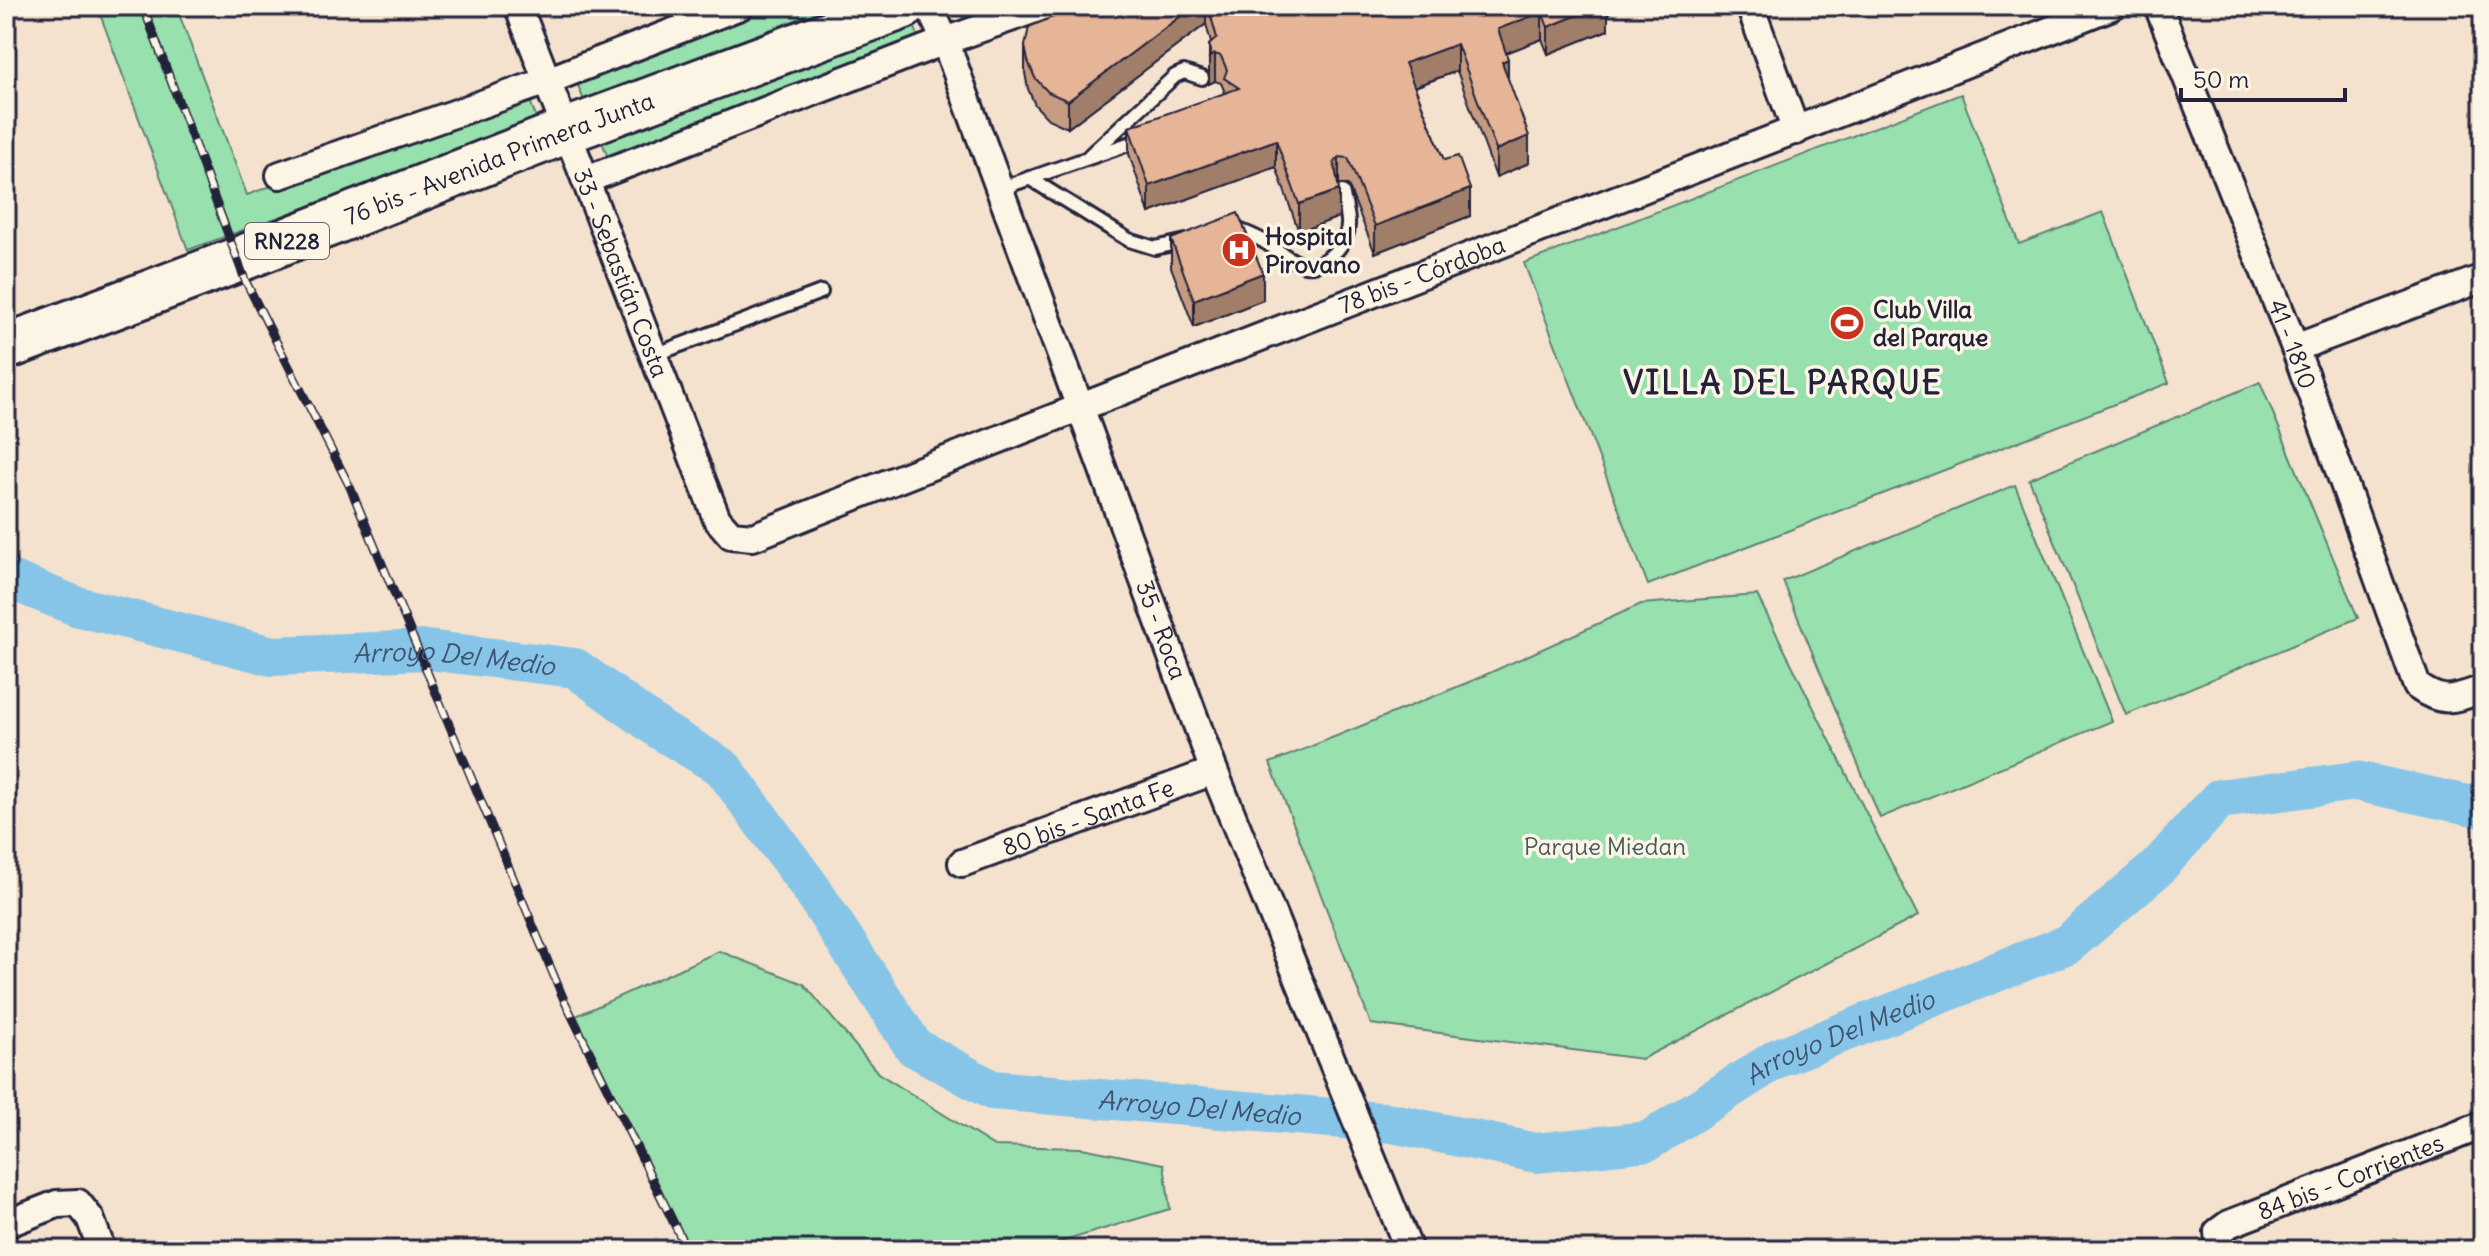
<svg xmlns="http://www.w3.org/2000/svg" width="2489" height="1256" font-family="Delius,sans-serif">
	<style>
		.green { fill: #98e0ae; stroke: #5d8174; stroke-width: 2 }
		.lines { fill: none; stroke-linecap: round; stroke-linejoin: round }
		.river { stroke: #86c5e7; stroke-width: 40 }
		.lane-casing { stroke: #22223b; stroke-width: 18 }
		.street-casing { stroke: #22223b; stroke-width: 32 }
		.highway-casing { stroke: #22223b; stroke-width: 50 }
		.lane { stroke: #fcf5e5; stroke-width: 12 }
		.street { stroke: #fcf5e5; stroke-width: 26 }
		.highway { stroke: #fcf5e5; stroke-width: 44 }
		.rail-casing { stroke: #22223b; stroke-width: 9 }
		.rail { stroke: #fcf5e5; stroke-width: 6; stroke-dasharray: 18; stroke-linecap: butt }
		.wall { fill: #c69b82; stroke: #22223b; stroke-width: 2 }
		.shaded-wall { fill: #a17e6a; stroke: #22223b; stroke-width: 2 }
		.building { fill: #e6b497; stroke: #22223b; stroke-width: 2 }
		.labels { text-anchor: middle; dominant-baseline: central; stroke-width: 7; stroke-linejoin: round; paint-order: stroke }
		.shield { fill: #fcf5e5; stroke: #63616e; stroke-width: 2 }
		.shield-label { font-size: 22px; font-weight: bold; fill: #22223b }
		.street-label { font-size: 24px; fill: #22223b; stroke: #fcf5e5 }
		.poi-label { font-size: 24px; font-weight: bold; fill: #22223b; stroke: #fcf5e5; text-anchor: start }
		.park-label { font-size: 24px; fill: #455b5e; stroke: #fcf5e5 }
		.water-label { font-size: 26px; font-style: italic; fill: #40536f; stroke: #fcf5e5 }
		.district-label { font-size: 32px; font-weight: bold; letter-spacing: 2px; fill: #22223b; stroke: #fcf5e5 }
	</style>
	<rect width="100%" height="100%" fill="#f5e2ce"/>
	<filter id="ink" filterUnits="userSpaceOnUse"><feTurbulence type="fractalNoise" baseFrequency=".0125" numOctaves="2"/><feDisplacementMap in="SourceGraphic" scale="16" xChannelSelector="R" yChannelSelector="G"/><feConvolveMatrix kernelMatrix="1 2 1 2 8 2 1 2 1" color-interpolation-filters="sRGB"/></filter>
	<g filter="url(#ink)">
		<g class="green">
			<polygon points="97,6 176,6 247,195 527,92 538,123 188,250"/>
			<polygon points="761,6 832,6 584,101 575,77"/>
			<polygon points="958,6 1026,6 967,29"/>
			<polygon points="912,20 921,44 610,163 601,139"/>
			<polygon points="1961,94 2019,244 2103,212 2169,383 1648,585 1524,263"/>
			<polygon points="2260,382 2358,618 2126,715 2029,479"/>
			<polygon points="2015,485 2112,721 1880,818 1783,581"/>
			<polygon points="1757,595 1918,916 1642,1059 1371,1024 1270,763 1474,680 1641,604"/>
			<polygon points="719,951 804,984 878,1073 994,1146 1082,1148 1164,1164 1170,1209 1034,1250 688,1250 576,1016"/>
		</g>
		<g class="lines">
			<path class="river" id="s1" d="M 6,578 L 76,606 L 272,656 L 427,650 L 575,668 L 662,731 L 723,768 L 810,887 L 914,1047 L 992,1090 L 1392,1123 L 1536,1153 L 1648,1141 L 1778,1058 L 2068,944 L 2157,868 L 2219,799 L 2356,781 L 2483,808"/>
			<defs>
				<g id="lane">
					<polyline points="1090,155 1175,76 1184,72 1202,78"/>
					<polyline points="1029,178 1129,240 1155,248 1186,241"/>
					<polyline points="999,189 1143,139"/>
					<path d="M 1234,228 C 1246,233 1258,237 1268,244 C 1293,261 1310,279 1337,250 C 1354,232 1348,214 1342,192"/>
					<polyline points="654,355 821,292"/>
				</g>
				<g id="street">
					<path id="s2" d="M 518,6 L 717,519 L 731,535 L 753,537 C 1205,355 1660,185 2112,6"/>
					<path id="s3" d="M 929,6 L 945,41 L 1214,771 L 1409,1250"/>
					<polyline points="1750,6 1796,131"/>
					<path id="s4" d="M 2158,6 L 2295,348 L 2417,686 C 2443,705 2454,699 2483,689"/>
					<polyline points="280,175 547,81 740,6"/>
					<polyline points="586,180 945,41 1044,6"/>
					<polyline points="2295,348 2483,278"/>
					<path id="s5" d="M 962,863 L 1214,771"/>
					<polyline points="6,1224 57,1204 78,1203 90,1218 102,1250"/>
					<path id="s6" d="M 2220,1250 L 2218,1232 L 2229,1224 L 2483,1125"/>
				</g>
				<g id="highway">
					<path id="s7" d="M 6,347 L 237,260 L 566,131 L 904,6"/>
				</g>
			</defs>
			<use href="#lane" class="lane-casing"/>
			<use href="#street" class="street-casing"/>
			<use href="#highway" class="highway-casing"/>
			<use href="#lane" class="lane"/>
			<use href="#street" class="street"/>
			<use href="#highway" class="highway"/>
			<defs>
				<polyline id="rail" points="143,6 245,280 350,487 564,1000 687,1250"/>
			</defs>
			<use href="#rail" class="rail-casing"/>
			<use href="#rail" class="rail"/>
		</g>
		<g class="wall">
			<polygon points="1079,6 1626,6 1608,13 1608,30 1548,54 1542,39 1506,53 1508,79 1529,163 1496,177 1457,71 1415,87 1444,160 1470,216 1375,253 1348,185 1338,185 1339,217 1299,232 1276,167 1149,213 1129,154 1129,127 1224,94 1224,90 1221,83 1215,81 1209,84 1209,45 1211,43 1206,24 1068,128 1048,119 1035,105 1028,89 1025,73 1025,46"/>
			<polygon points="1171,239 1263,300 1194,327 1171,267"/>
		</g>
		<g class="shaded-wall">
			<polygon points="1194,6 1206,6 1206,24 1068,128 1068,101"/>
			<polygon points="1600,6 1626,6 1608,13 1608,30 1548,54 1548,27"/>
			<polygon points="1671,6 1687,6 1671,12"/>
			<polygon points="1542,12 1542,39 1498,56 1498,29"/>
			<polygon points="1457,44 1457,71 1405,90 1405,63"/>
			<polygon points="1215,54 1215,81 1209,84 1209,57"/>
			<polygon points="1508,59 1508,86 1502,62"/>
			<polygon points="1529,136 1529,163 1496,177 1496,150"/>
			<polygon points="1276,140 1276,167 1149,213 1149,186"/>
			<polygon points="1339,157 1339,184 1334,189 1334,162"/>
			<polygon points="1470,189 1470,216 1375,253 1375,226"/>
			<polygon points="1339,190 1339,217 1299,232 1299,204"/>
			<polygon points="1263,273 1263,300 1194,327 1194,300"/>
		</g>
		<g class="building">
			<polygon points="1079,6 1194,6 1068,101 1048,92 1035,78 1028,61 1025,46 1029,27"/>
			<polygon points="1208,6 1600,6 1548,27 1542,12 1498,29 1508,59 1502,62 1529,136 1496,150 1457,44 1405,63 1444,160 1458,156 1470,189 1375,226 1348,158 1339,157 1334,162 1339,190 1299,204 1276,140 1149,186 1129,127 1239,88 1224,78 1227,70 1221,56 1215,54 1209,57 1211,50 1209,45 1217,38"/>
			<polygon points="1238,213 1263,273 1194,300 1171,239"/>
		</g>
	</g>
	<defs>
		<symbol id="hospital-disc" viewBox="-11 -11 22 22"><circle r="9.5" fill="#c8321e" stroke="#fcf5e5"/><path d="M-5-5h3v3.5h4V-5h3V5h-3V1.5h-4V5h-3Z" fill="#fff"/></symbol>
		<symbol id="stadium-disc" viewBox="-11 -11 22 22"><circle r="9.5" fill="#c8321e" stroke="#fcf5e5"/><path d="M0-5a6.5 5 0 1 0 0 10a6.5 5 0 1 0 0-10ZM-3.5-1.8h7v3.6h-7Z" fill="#fff"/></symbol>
	</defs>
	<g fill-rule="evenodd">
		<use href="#hospital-disc" x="1219" y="230" width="40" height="40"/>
		<use href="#stadium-disc" x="1827" y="303" width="40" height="40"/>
	</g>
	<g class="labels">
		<rect class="shield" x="245" y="223" width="84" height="36" rx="6"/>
		<g class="shield-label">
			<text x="287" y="241">RN228</text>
		</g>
		<g class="street-label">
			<text stroke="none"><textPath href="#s7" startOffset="528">76 bis - Avenida Primera Junta</textPath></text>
			<text stroke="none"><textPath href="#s2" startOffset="286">33 - Sebastián Costa</textPath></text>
			<text stroke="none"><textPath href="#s2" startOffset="1312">78 bis - Córdoba</textPath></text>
			<text stroke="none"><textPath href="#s4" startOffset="364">41 - 1810</textPath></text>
			<text stroke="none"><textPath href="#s3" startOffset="666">35 - Roca</textPath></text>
			<text stroke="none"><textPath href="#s5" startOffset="134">80 bis - Santa Fe</textPath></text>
			<text stroke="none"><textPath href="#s6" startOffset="162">84 bis - Corrientes</textPath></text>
		</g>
		<g class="poi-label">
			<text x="1265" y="236">Hospital<tspan x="1265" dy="28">Pirovano</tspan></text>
			<text x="1873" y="309">Club Villa<tspan x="1873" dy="28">del Parque</tspan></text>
		</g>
		<g class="park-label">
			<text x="1605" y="846">Parque Miedan</text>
		</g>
		<g class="water-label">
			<text stroke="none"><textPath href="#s1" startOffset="460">Arroyo Del Medio</textPath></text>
			<text stroke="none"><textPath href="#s1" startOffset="2068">Arroyo Del Medio</textPath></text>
			<text stroke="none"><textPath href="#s1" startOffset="1396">Arroyo Del Medio</textPath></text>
		</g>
		<g class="district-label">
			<text x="1783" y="382">VILLA DEL PARQUE</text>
		</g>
	</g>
	<rect width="2489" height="1256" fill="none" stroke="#fcf5e5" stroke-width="32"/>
	<rect x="16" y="16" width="2457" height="1224" fill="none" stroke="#22223b" stroke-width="3" filter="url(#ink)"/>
	<path d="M2181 88v12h164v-12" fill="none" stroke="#22223b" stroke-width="4"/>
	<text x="2193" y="88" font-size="24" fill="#22223b" stroke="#fcf5e5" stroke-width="6" paint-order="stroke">50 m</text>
</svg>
